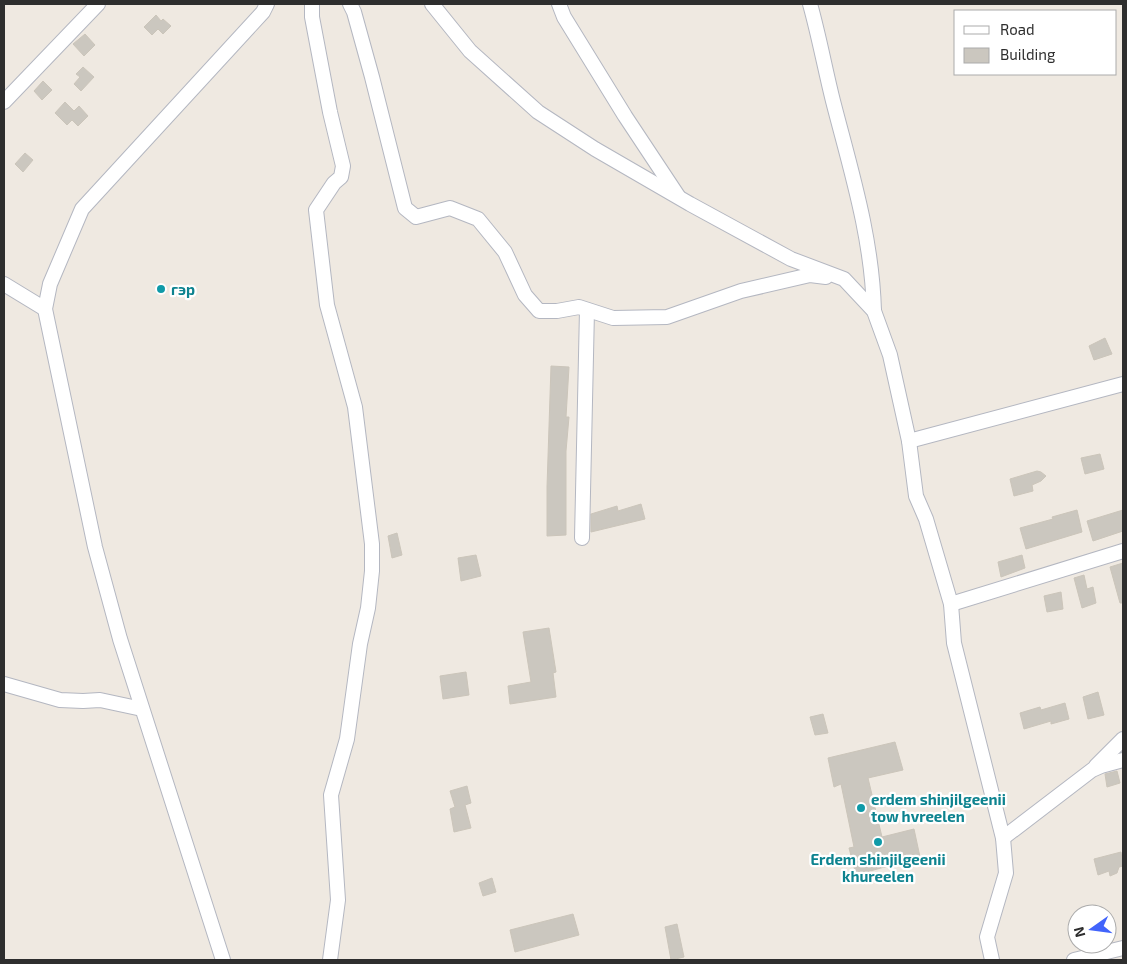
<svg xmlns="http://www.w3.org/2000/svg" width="1127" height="964" font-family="'Exo 2',sans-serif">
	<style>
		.building { fill: #cbc7bf; stroke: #cbc5ba }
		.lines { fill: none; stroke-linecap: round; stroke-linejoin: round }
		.street-casing { stroke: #b4b7c1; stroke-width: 16 }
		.street { stroke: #fff; stroke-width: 14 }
		.culture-dot { fill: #0f9aa8; stroke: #fff; stroke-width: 2 }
		.labels { text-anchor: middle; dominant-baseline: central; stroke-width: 4.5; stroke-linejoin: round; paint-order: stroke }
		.culture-label { font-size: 15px; font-weight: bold; fill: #0d838f; stroke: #fff; text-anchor: start }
	</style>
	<rect width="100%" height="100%" fill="#efe9e1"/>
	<g class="building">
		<polygon points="156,15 161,21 163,19 171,26 163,34 158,29 152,35 144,27"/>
		<polygon points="85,34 95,45 84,56 73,44"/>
		<polygon points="83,67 94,77 81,91 74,84 80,77 76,74"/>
		<polygon points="43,81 52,90 42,100 34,91"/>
		<polygon points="65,102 74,111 79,106 88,116 78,126 72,120 67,125 55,113"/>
		<polygon points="25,153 33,160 23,172 15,164"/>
		<polygon points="1105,338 1112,354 1094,360 1089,346"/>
		<polygon points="551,366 569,367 566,417 569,417 566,451 566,535 547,536 547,487"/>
		<polygon points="1100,454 1104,469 1085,474 1081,458"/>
		<polygon points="1037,471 1041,472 1046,476 1041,481 1032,485 1033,491 1014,496 1010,479"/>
		<polygon points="641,504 645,519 591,532 591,514 617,506 618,511"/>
		<polygon points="1077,510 1082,532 1026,549 1020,528 1053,519 1052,517"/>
		<polygon points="1123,510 1123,531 1093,541 1087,521"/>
		<polygon points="397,533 402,555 392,558 388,536"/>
		<polygon points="476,555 481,576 461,581 458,558"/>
		<polygon points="1022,555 1025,568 1001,577 998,562"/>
		<polygon points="1123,563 1123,603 1120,603 1110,567"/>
		<polygon points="1084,575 1087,589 1093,587 1096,603 1082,608 1074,578"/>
		<polygon points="1061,592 1063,609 1047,612 1044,596"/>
		<polygon points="549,628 556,672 553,673 556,697 510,704 508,686 531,682 523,632"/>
		<polygon points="466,672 469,695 443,699 440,676"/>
		<polygon points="1098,692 1104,715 1088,719 1083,697"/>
		<polygon points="1065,703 1069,719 1051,724 1051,721 1024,729 1020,713 1040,707 1041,710"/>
		<polygon points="823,714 828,733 815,735 810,717"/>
		<polygon points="895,742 903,770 868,778 882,837 914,829 920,857 856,875 849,848 854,847 841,784 834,787 828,758"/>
		<polygon points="1117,771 1120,783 1107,787 1105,774"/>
		<polygon points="467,786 471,803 465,805 471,828 454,832 450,809 455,807 450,791"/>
		<polygon points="1121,852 1123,866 1119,867 1117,873 1110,876 1109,871 1098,875 1094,859"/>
		<polygon points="492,878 496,892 483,896 479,883"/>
		<polygon points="573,914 579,935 515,952 510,930"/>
		<polygon points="677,924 684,957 671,960 665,927"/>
	</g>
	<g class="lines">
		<defs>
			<g id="street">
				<polyline points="312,4 312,17 330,112 343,166 341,177 334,183 316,210 327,305 355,407 372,544 372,571 368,608 360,644 347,739 331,795 338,900 330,960"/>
				<polyline points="350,4 354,12 372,77 405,208 416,217 450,208 478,219 505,252 525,295 539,311 557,311 579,307 613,318 667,317 741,291 810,275 826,277"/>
				<polyline points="432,4 470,51 538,112 595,149 690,204 791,259 844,279 874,311 890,355 909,441 916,496 926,519 951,604 954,643 1003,838 1006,873 987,937 992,960"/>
				<polyline points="559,4 564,17 625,116 678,196"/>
				<path d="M 810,4 C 819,36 825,69 833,101 C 851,171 872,237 874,311"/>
				<polyline points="4,102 98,4"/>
				<polyline points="4,284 45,309"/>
				<polyline points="909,441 1123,384"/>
				<polyline points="582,538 587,310"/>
				<polyline points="951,604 1123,551"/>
				<polyline points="4,684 60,700 83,701 100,700 142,709"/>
				<polyline points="1096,766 1123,739"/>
				<polyline points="1003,838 1092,770 1101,766 1123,760"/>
				<polyline points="223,960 120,639 95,547 45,309 50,284 82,209 263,12 267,4"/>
				<polyline points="1074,960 1123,948"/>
			</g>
		</defs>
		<use href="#street" class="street-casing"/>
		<use href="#street" class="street"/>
	</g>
	<g class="culture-dot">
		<circle cx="161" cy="289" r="5"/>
		<circle cx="861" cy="808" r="5"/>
		<circle cx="878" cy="842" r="5"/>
	</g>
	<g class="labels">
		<g class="culture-label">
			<text x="171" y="289">гэр</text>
			<text x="871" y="799">erdem shinjilgeenii<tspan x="871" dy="17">tow hvreelen</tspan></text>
			<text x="878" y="859" text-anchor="middle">Erdem shinjilgeenii<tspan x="878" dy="17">khureelen</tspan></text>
		</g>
	</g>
	<rect width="1127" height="964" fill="none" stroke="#2e2e2e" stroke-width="10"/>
	<rect x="954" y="10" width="162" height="65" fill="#ffffff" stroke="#ababab"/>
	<rect x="964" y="26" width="25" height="8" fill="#ffffff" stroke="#ababab"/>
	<text x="1000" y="35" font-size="15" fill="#2e2e2e">Road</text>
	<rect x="964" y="48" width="25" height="15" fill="#cbc7bf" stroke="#ababab"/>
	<text x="1000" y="60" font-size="15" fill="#2e2e2e">Building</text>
	<g transform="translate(1092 929) rotate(256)"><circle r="24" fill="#ffffff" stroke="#ababab"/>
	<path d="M0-4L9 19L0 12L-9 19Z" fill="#4264fb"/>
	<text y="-8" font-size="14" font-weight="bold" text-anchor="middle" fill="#2e2e2e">N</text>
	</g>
</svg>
